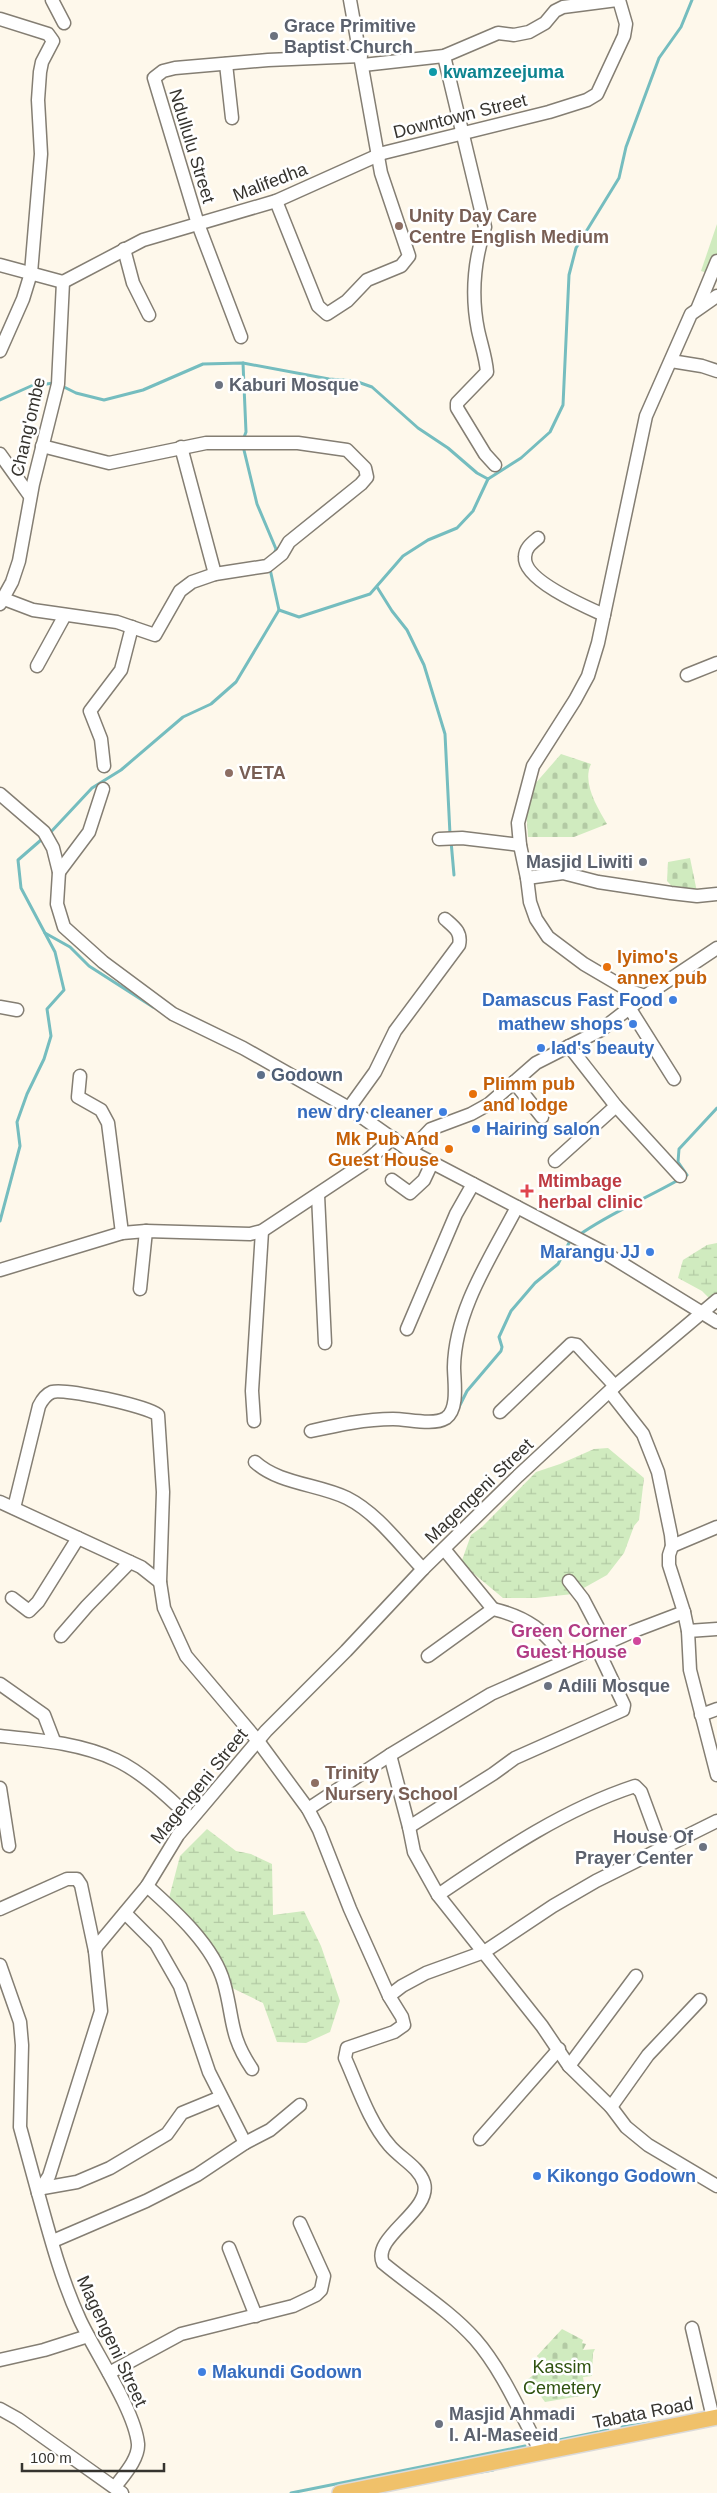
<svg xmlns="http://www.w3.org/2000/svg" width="717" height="2493" font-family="Arial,sans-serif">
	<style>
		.wetland { fill: url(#wetland-marsh) }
		.cemetery { fill: url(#cemetery-stones) }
		.park { fill: #d0ebbf }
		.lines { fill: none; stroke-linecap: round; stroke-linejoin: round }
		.stream { stroke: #75bdbf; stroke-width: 3 }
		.minor-casing { stroke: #847e73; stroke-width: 15 }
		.major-casing { stroke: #dbdada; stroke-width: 18 }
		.minor { stroke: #fff; stroke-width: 12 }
		.major { stroke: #f0c16a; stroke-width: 15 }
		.worship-dot { fill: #6b7280; stroke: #fff; stroke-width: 2 }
		.culture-dot { fill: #0f9aa8; stroke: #fff; stroke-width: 2 }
		.education-dot { fill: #8d6e63; stroke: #fff; stroke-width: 2 }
		.food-dot { fill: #e8710a; stroke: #fff; stroke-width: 2 }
		.shop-dot { fill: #3f7fe0; stroke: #fff; stroke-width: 2 }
		.service-dot { fill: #5c6f8a; stroke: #fff; stroke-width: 2 }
		.health-dot { fill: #e0444e; stroke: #fff; stroke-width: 2 }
		.hotel-dot { fill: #d1479c; stroke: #fff; stroke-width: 2 }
		.labels { text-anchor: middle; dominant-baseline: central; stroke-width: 5; stroke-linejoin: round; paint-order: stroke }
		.worship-label { font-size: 18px; font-weight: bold; fill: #5b616d; stroke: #fff; text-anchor: start }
		.culture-label { font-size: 18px; font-weight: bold; fill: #0d838f; stroke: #fff; text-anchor: start }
		.street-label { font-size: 18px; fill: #36342f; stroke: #fff }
		.education-label { font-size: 18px; font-weight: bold; fill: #785e54; stroke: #fff; text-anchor: start }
		.food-label { font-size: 18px; font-weight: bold; fill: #c56008; stroke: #fff; text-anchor: start }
		.shop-label { font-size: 18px; font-weight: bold; fill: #366cbe; stroke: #fff; text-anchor: end }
		.service-label { font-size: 18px; font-weight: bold; fill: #4e5e75; stroke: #fff; text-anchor: start }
		.health-label { font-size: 18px; font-weight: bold; fill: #be3a42; stroke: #fff; text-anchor: start }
		.hotel-label { font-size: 18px; font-weight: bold; fill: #b23c85; stroke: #fff; text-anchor: end }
		.park-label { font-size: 18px; fill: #2f520f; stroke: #fff }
	</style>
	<defs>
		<pattern id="wetland-marsh" width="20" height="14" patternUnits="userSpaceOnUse" patternTransform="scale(1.25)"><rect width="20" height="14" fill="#d0ebbf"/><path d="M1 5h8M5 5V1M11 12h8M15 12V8" fill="none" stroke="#b3caa4"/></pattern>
		<pattern id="cemetery-stones" width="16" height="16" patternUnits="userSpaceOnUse" patternTransform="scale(1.25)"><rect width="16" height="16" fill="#d0ebbf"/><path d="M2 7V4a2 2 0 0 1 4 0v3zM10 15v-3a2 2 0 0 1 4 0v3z" fill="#b3caa4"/></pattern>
	</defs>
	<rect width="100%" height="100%" fill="#fef8eb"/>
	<g class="wetland">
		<polygon points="717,1243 717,1306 702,1291 678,1278 683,1260 707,1245"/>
		<polygon points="608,1448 644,1478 639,1520 634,1526 624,1553 607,1575 573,1594 536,1598 503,1598 461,1563 471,1535 482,1527 536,1472 560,1464 594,1449"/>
		<polygon points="207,1829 236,1851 251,1854 272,1864 273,1915 304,1911 321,1946 340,2001 330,2032 306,2043 277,2042 263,2003 228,1986 169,1898 180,1856"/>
	</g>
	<g class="cemetery">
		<path d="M 561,754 L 591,764 C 582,783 597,807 607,824 L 574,837 L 528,837 L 526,806 L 534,785 Z"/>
		<polygon points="690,858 697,892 680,895 667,881 668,862"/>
		<polygon points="562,2329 583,2340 582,2343 586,2344 583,2350 595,2349 593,2353 592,2376 583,2377 586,2395 545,2402 537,2391 523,2392 523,2383 546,2365 537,2356"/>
	</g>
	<polygon class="park" points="717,224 717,276 701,271"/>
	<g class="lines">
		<g class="stream">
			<polyline points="243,363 246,432 243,440"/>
			<polyline points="62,386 76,393 104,400 143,390 203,364 243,363 329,379 355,381 372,387 418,428 448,448 477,473 488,479 521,458 550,432 563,405 569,275 576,248 619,178 626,147 659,58 681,27 692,0"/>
			<polyline points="0,400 31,386 54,383"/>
			<polyline points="243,446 257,504 276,549 274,554"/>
			<polyline points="377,587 392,611 407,630 424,665 445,734 450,834"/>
			<polyline points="279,610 299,617 370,594 403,556 428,540 457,528 473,511 488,479"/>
			<polyline points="49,834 92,788 121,770 183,717 211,704 236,682 279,610 270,569"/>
			<polyline points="451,841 454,875"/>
			<polyline points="45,933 70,947 89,966 153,1007"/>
			<polyline points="0,1221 20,1146 17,1122 27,1094 44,1059 51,1036 47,1009 64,990 55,952 21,888 18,860 41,840"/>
			<path d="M 579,1235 C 613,1211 652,1196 687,1175 L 678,1162 L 679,1149 L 717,1108"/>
			<polyline points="458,1409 467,1391 501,1351 502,1347 499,1337 511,1311 535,1283 558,1264 570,1241"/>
			<polyline points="622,2427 649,2423"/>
			<polyline points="549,2442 608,2430"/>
			<polyline points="481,2472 493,2470"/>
			<polyline points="291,2493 525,2446"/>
		</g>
		<defs>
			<g id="minor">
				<polyline points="52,0 64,23"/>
				<polyline points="0,19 48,34 53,41 42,62 40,72 38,100 41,154 31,273 23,299 0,351"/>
				<path d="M 444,56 L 485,227 C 474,261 471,295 478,330 C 481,344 486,358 487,372 L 457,403 L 457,408 L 485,454 L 495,465"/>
				<polyline points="226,64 232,118"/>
				<polyline points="363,65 444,56 498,33 514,35 529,32 545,23 555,11 563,7 617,0"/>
				<polyline points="276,201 318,306 327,314 347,301 367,280 401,266 409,256 381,173 350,0"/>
				<polyline points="124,249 133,283 149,315"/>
				<polyline points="0,265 63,282"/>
				<polyline points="63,282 143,240 276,201 383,153 549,112 587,100 597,94 624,36 626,24 619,0"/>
				<polyline points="698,307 717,261"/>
				<polyline points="241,337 198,224 154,78 163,71 175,68 268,60 361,56"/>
				<polyline points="671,361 702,366 717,371"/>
				<polyline points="181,447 215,574"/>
				<polyline points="0,454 30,496"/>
				<path d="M 538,538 C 532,543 525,548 525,557 C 523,580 586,607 604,615"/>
				<polyline points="4,599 33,610 117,622 155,635 180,591 192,582 215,574 267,566 282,554 289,542 361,484 367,477 365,468 347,450 298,443 206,443 109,463 42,446"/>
				<polyline points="0,604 12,582 19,561 33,484 58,384 63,282"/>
				<polyline points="37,666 65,615"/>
				<polyline points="687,675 717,663"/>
				<polyline points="104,766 101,739 90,711 121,670 132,627"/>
				<polyline points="0,794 44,832 53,848 59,872 57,904 64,927 103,962 173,1014 243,1048 349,1108 410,1151 605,1253 717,1322"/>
				<polyline points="439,839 462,838 520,845"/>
				<polyline points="59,872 89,832 103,789"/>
				<polyline points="527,878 563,873 598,882 671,893 697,896 717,894"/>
				<polyline points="645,996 630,991 584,964 548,937 536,919 530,902 527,878 520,845 518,823 533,766 575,700 588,676 598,643 646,416 691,314 717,296"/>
				<polyline points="0,1007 17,1010"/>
				<polyline points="630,1009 674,1079"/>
				<polyline points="569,1046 616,1106 680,1176"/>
				<polyline points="80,1076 78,1097 101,1110 108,1123 122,1233"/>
				<polyline points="514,1082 542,1117"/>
				<path d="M 349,1108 L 375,1072 L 395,1031 L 459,945 C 462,932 454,927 445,919"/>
				<polyline points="410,1151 431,1129 471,1114 489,1104 536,1063 601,1030 645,996 717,948"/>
				<polyline points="555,1161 616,1106"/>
				<polyline points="392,1180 410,1193 424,1180 432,1163"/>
				<polyline points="318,1195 325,1343"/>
				<polyline points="0,1270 122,1233 146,1231 250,1234 262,1231 363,1164 393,1138"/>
				<polyline points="140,1289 146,1231"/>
				<polyline points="407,1329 456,1214 473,1184"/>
				<polyline points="610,1392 643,1434 658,1472 671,1535 672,1546 669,1555 669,1565 684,1612 688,1631 690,1670 717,1775"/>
				<polyline points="500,1412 571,1344 577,1345 615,1386"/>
				<polyline points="254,1421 252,1391 262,1231"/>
				<path d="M 311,1431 C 338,1425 365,1419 393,1419 C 408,1419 433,1426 446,1418 C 459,1409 454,1381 454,1367 C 455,1310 491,1257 517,1207"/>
				<path d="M 255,1462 C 279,1484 318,1484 347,1498 C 377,1513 400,1545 423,1569"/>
				<polyline points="0,1502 141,1567 160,1582"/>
				<path d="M 14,1508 L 39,1406 C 42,1400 45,1395 52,1392 C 65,1388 147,1406 158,1415 L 163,1492 L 160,1582 L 164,1608 L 186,1656 L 258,1741 L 308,1809 L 319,1830 L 350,1909 L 389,1996 L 402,2017 L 404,2025 L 394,2032 L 347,2048 L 345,2058 C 358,2087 369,2122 390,2146 C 400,2158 419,2167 424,2183 C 432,2211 371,2237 383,2263 C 413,2288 449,2310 475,2339 C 503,2371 521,2415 541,2452"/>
				<polyline points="672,1546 717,1527"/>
				<polyline points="444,1549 493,1609"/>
				<polyline points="569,1581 583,1599 606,1643"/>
				<polyline points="12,1598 29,1611 38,1602 78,1538"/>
				<polyline points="688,1631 717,1629"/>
				<polyline points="61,1636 87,1606 130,1562"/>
				<path d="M 428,1656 L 493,1609 C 527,1617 546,1631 565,1660"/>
				<polyline points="0,1684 44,1715 54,1741"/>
				<polyline points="701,1715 717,1709"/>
				<path d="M 0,1736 C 39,1740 80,1743 116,1760 C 142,1772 171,1799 191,1819"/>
				<polyline points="390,1755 409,1827 414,1852 438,1895 542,2026 569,2066 611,2107 626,2127 648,2145 717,2186"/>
				<polyline points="0,1788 9,1846"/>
				<polyline points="308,1809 390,1755 491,1694 634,1631 684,1612"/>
				<polyline points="409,1827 493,1774 515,1758 623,1710 624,1705 597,1648"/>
				<path d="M 147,1886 C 175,1911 214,1946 224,1983 C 234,2019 229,2035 252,2069"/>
				<path d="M 438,1895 C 500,1853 562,1810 635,1786 L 641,1792 L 662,1849"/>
				<polyline points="0,1909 67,1879 77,1879 81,1885 95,1951"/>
				<polyline points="125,1913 156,1944 180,1986 209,2072 245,2143"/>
				<polyline points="0,1965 20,2022 22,2045 20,2127 38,2193"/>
				<polyline points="389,1996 402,1986 426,1973 484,1952 553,1906 596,1881 717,1821"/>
				<polyline points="569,2066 636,1976"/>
				<polyline points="611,2107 648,2055 700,2000"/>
				<polyline points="480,2139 559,2049"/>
				<polyline points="43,2188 77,2182 110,2168 167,2134 182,2113 221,2097"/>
				<polyline points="53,2241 146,2201 197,2175 245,2143 270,2130 300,2105"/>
				<polyline points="229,2248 256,2316"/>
				<polyline points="692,2328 713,2418"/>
				<polyline points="0,2360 44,2350 88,2336"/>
				<polyline points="109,2373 181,2334 293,2306 316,2295 321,2290 324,2276 300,2223"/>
				<polyline points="0,2409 18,2419 122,2493"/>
				<path d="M 115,2487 C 123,2476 139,2459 138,2444 C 135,2411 95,2352 80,2320 C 61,2279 50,2236 38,2193 L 49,2176 L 101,2011 L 95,1951 L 97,1946 L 147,1886 L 178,1835 L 266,1731 L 346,1651 L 423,1569 L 518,1476 L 615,1386 L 717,1300"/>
			</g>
			<polyline id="major" points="340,2493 717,2417"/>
		</defs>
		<use href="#minor" class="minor-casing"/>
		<use href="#major" class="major-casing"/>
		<use href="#minor" class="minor"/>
		<use href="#major" class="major"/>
	</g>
	<g class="worship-dot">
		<circle cx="274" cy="36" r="5"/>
		<circle cx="219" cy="385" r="5"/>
		<circle cx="643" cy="862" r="5"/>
		<circle cx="548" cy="1686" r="5"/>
		<circle cx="703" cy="1847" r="5"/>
		<circle cx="439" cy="2424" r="5"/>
	</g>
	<circle class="culture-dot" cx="433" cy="72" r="5"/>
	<g class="education-dot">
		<circle cx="399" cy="226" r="5"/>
		<circle cx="229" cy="773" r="5"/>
		<circle cx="315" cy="1783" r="5"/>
	</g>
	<g class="food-dot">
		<circle cx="607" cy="967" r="5"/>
		<circle cx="473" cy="1094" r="5"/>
		<circle cx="449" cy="1149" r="5"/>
	</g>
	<g class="shop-dot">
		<circle cx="673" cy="1000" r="5"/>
		<circle cx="633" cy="1024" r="5"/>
		<circle cx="541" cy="1048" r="5"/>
		<circle cx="443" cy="1112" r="5"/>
		<circle cx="476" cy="1129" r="5"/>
		<circle cx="650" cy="1252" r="5"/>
		<circle cx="537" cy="2176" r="5"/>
		<circle cx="202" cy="2372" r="5"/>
	</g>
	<circle class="service-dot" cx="261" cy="1075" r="5"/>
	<path class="health-dot" d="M524.5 1183.5h5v5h5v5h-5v5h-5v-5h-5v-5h5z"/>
	<circle class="hotel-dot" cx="637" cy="1641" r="5"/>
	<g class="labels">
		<g class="worship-label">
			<text x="284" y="26">Grace Primitive<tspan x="284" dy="21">Baptist Church</tspan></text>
			<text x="229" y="385">Kaburi Mosque</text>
			<text x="633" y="862" text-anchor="end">Masjid Liwiti</text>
			<text x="558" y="1686">Adili Mosque</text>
			<text x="693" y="1837" text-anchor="end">House Of<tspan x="693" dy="21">Prayer Center</tspan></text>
			<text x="449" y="2414">Masjid Ahmadi<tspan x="449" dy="21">I. Al-Maseeid</tspan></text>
		</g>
		<g class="culture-label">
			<text x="443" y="72">kwamzeejuma</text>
		</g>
		<g class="street-label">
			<text transform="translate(460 116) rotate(-14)">Downtown Street</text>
			<text transform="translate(192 146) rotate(73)">Ndullulu Street</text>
			<text transform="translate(270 182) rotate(-21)">Malifedha</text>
			<text transform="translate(28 427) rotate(-77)">Chang'ombe</text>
			<text transform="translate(479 1491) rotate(-44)">Magengeni Street</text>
			<text transform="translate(199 1786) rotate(-51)">Magengeni Street</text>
			<text transform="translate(112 2341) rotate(65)">Magengeni Street</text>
			<text transform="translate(643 2413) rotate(-11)">Tabata Road</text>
		</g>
		<g class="education-label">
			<text x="409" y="216">Unity Day Care<tspan x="409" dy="21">Centre English Medium</tspan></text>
			<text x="239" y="773">VETA</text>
			<text x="325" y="1773">Trinity<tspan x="325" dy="21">Nursery School</tspan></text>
		</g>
		<g class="food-label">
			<text x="617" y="957">lyimo's<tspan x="617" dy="21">annex pub</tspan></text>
			<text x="483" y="1084">Plimm pub<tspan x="483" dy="21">and lodge</tspan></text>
			<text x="439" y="1139" text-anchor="end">Mk Pub And<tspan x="439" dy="21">Guest House</tspan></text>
		</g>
		<g class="shop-label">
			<text x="663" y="1000">Damascus Fast Food</text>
			<text x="623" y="1024">mathew shops</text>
			<text x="551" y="1048" text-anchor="start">lad's beauty</text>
			<text x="433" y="1112">new dry cleaner</text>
			<text x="486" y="1129" text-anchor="start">Hairing salon</text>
			<text x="640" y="1252">Marangu JJ</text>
			<text x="547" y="2176" text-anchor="start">Kikongo Godown</text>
			<text x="212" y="2372" text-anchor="start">Makundi Godown</text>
		</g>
		<g class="service-label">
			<text x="271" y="1075">Godown</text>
		</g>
		<g class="health-label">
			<text x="538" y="1181">Mtimbage<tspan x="538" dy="21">herbal clinic</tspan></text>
		</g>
		<g class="hotel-label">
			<text x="627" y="1631">Green Corner<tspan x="627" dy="21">Guest House</tspan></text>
		</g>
		<g class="park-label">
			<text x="562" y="2367">Kassim<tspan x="562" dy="21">Cemetery</tspan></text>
		</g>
	</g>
	<path d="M22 2463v8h142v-8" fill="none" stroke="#36342f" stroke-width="2.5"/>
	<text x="30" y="2463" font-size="15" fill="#36342f" stroke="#ffffff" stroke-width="4" paint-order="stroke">100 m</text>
</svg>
